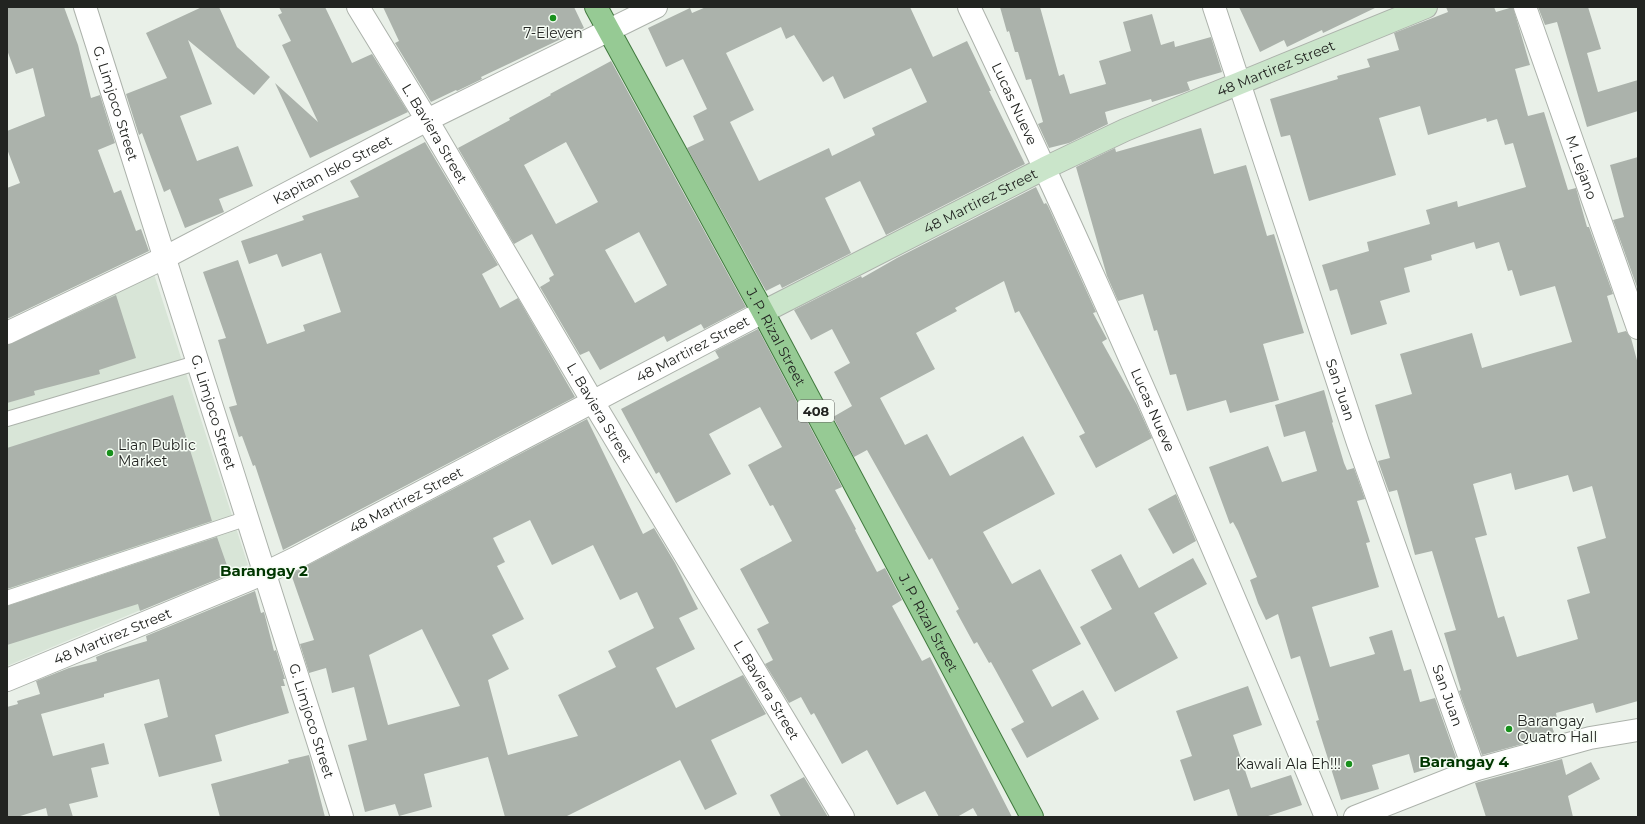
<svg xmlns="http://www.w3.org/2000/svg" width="1645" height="824" font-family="Montserrat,sans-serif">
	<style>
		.built { fill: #d8e5d7 }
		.building { fill: #abb2ab; fill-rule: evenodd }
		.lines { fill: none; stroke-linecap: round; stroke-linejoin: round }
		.lane-casing { stroke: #acb2ab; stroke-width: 16 }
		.street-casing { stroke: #acb2ab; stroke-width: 24 }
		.secondary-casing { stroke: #acb2ab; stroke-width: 24 }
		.primary-casing { stroke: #40793e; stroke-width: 24 }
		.lane { stroke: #fff; stroke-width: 14 }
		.street { stroke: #fff; stroke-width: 22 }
		.secondary { stroke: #cae5ca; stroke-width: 22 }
		.primary { stroke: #96ca94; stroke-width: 22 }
		.poi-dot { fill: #18901c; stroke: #f6fdf5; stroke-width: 1.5 }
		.labels { text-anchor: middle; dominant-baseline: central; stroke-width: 3; stroke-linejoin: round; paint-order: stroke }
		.shield { fill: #f6fdf5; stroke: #626561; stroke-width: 1 }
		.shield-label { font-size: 13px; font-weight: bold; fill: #222421 }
		.poi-label { font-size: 14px; fill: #222421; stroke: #f6fdf5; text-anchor: start }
		.street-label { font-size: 14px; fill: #222421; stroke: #f6fdf5 }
		.neighbourhood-label { font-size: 15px; font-weight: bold; fill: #003600; stroke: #f6fdf5 }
	</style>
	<rect width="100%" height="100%" fill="#e9f0e8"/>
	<polygon class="built" points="153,271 248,565 7,666 7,340"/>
	<g class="building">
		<polygon points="7,7 64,7 78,45 91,98 100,95 115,143 98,150 114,193 121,190 136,231 141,229 149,251 7,319 7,188 20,183 7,149 7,131 45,116 33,68 16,74 7,50"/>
		<polygon points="202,7 219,7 237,47 270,77 254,95 188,40 212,104 180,116 197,161 238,146 253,186 219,199 224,212 185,228 170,189 164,192 142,133 139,135 126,94 167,78 146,33"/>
		<polygon points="279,7 325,7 352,63 372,54 408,112 310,158 275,83 318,122 282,45 291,41 278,15 282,13"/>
		<polygon points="383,7 574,7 584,28 481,77 482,79 457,91 456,90 431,102 395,43 399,41"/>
		<path d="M 706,7 L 910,7 L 933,57 L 967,41 L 991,91 L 989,91 L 1025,164 L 886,235 L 860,181 L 825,198 L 851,253 L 782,288 L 780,284 L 766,291 L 687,148 L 704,140 L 693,116 L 707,109 L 683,59 L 666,67 L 648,28 L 690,8 L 692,13 ZM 781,27 L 786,39 L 794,35 L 823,82 L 833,76 L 844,99 L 911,68 L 927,102 L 872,128 L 875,135 L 832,156 L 829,148 L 759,181 L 730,122 L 754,110 L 726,53 Z"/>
		<polygon points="1000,7 1040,7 1059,76 1064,74 1070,94 1106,84 1099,61 1131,51 1123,22 1152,14 1161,45 1174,41 1175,47 1211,37 1222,72 1187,82 1190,90 1182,93 1152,102 1151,99 1105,112 1108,124 1069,143 1049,148 1038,124 1043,122 1031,79 1026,80 1018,52 1015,52 1009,31 1007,32"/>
		<polygon points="1239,7 1377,7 1323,33 1322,30 1287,47 1284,40 1260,52"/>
		<path d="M 1446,7 L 1494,7 L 1496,12 L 1513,7 L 1530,65 L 1515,69 L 1528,116 L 1544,112 L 1568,190 L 1576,188 L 1587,227 L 1589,227 L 1613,294 L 1607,296 L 1618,333 L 1626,331 L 1631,338 L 1638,364 L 1638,701 L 1596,713 L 1593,703 L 1556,713 L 1557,719 L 1550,721 L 1555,735 L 1482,755 L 1459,691 L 1461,690 L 1444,633 L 1456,630 L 1432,551 L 1415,555 L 1397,490 L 1389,492 L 1378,461 L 1390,458 L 1375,405 L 1412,394 L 1400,354 L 1472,333 L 1482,368 L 1572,342 L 1555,286 L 1520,296 L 1512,270 L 1508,271 L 1499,242 L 1476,249 L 1474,242 L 1431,255 L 1432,260 L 1404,268 L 1410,292 L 1380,301 L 1387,324 L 1351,335 L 1337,289 L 1330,291 L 1322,265 L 1369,251 L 1367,242 L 1430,224 L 1426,210 L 1457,201 L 1458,207 L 1526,187 L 1513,143 L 1505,145 L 1497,119 L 1487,122 L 1486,118 L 1428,135 L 1420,106 L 1379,118 L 1396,175 L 1309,201 L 1290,135 L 1281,137 L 1270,99 L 1338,79 L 1337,76 L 1370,67 L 1367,59 L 1399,50 L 1394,33 L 1448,12 ZM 1511,473 L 1515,490 L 1568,475 L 1573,492 L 1592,486 L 1606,538 L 1577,547 L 1590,593 L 1567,600 L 1578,639 L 1517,657 L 1504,616 L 1498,618 L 1475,538 L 1487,535 L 1473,484 Z"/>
		<polygon points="1538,7 1588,7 1601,49 1587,53 1598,92 1638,80 1638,111 1587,127 1557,22 1545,25"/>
		<path d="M 611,61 L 746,307 L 704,329 L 701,324 L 667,342 L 664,336 L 600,370 L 589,351 L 580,355 L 540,287 L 550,281 L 549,278 L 554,275 L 532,234 L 514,244 L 458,148 L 510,120 L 509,118 L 551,95 L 550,94 ZM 566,142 L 598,202 L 556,224 L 524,165 ZM 639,232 L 667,285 L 635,303 L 605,250 Z"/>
		<polygon points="1201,128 1214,174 1246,165 1267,236 1274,234 1304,333 1263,344 1279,400 1230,413 1226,400 1187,411 1176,374 1170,375 1157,330 1154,331 1143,294 1118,301 1107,276 1076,167 1115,148 1116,152"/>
		<polygon points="425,142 498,265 482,274 500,308 518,298 575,397 283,550 255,465 253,466 242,436 239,437 229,407 237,405 218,340 226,338 203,272 238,260 267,344 305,331 303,325 341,312 321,253 282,267 277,254 249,264 241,241 304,220 302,216 359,197 350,181"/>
		<polygon points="1638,157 1638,287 1637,287 1613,220 1624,217 1610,165"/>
		<polygon points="1036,187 1044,204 1046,203 1048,206 1096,312 1093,313 1107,339 1102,342 1137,405 1152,438 1096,468 1079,436 1085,433 1019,311 1015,313 1004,281 955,308 957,311 916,333 935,369 880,398 905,445 927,434 950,476 1023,436 1055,494 983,532 1012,584 1040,569 1081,644 1032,670 1052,707 1083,690 1099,719 1027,758 1011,729 1024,722 991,662 989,663 977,642 974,644 956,611 959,609 932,558 929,560 867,450 854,457 833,417 852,406 834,372 850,363 832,329 811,340 794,310 861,276 862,278 897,258"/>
		<polygon points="116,295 136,358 99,370 100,374 34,391 35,395 7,403 7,345"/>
		<polygon points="758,329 842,487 835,490 856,529 855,530 877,572 885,568 902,600 892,606 922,661 930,657 1012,817 978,817 973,808 957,817 939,817 925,791 897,805 867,750 842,764 814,713 811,715 801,697 789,703 765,664 773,660 757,629 769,623 740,569 792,541 773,505 770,506 748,465 782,447 760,407 709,434 731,474 676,503 659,472 656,474 621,409 719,358 715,351"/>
		<polygon points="1324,390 1333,422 1332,423 1344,463 1347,470 1354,468 1365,499 1357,501 1370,542 1366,543 1379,587 1312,607 1330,667 1375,654 1369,637 1392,630 1404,671 1411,669 1420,702 1435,698 1457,760 1414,773 1409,754 1372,765 1379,789 1341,800 1316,721 1319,720 1300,656 1291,659 1278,614 1266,620 1258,603 1250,580 1257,577 1238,531 1233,522 1230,524 1209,467 1268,446 1282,482 1317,471 1305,431 1284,437 1275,405"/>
		<polygon points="173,395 212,521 7,589 7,448"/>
		<path d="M 587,419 L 643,534 L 654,528 L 675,563 L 698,609 L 679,618 L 695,649 L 656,668 L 676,708 L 743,675 L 766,714 L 711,740 L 737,794 L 705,810 L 680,760 L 565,817 L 505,817 L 488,757 L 424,774 L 432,807 L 399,816 L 395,804 L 365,812 L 348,745 L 367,740 L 354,687 L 332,693 L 326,668 L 309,673 L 300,644 L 314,640 L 291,574 ZM 530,520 L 552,565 L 593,545 L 620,600 L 637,592 L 654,628 L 608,651 L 616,667 L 558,695 L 578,736 L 508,755 L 488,680 L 509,669 L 492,635 L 524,619 L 497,566 L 505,562 L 493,538 ZM 422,629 L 460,706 L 388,725 L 369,655 Z"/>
		<polygon points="1176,494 1196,541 1173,554 1148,509"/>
		<polygon points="217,537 230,574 140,611 138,604 7,645 7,606"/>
		<polygon points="1121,554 1139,588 1193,558 1207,584 1154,613 1178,658 1115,692 1080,627 1112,609 1091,570"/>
		<polygon points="255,591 261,613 264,612 274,651 276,650 285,679 283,679 285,686 281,686 289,713 215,735 222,761 159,777 144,724 168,717 159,679 104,694 104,697 41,714 53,756 104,743 109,764 91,768 98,797 69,804 73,817 48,817 46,808 17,817 7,817 7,707 18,704 17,701 40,694 36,681 69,668 97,661 96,657 106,653 147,641 146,636"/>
		<polygon points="1248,686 1262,725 1233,735 1251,788 1291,775 1302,805 1265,817 1238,817 1229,789 1194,801 1180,760 1192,756 1176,711"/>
		<polygon points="309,755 325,817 220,817 211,784 289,763 288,760"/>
		<polygon points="1562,759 1566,775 1591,762 1600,779 1568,796 1573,817 1486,817 1475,783"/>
		<polygon points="804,777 828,817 781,817 770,795"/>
	</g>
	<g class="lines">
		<defs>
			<g id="lane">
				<polyline points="7,419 196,363"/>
				<polyline points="7,598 248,518"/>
			</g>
			<g id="street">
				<path id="s1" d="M 85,7 L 342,817"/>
				<path id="s2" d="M 358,7 L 427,120 L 593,402 L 843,817"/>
				<path id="s3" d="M 969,7 C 1096,273 1213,544 1326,817"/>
				<path id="s4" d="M 1214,7 L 1358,443 L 1474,770"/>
				<path id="s5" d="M 1525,7 L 1638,328"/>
				<path id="s6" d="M 7,333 L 164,258 L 427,120 L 656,7"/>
				<path id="s7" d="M 7,680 L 265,573 L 296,558 L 763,312"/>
				<polyline points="1355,817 1474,770 1590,738 1638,730"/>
			</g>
			<g id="secondary">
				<path id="s8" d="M 763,312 L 1045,168 L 1125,130 L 1426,7"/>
			</g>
			<g id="primary">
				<path id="s9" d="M 596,7 L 763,312 L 1032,817"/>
			</g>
		</defs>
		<use href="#lane" class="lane-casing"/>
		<use href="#street" class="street-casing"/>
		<use href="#secondary" class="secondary-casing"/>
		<use href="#primary" class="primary-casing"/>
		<use href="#lane" class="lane"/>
		<use href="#street" class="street"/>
		<use href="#secondary" class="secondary"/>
		<use href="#primary" class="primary"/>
	</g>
	<g class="poi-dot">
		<circle cx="553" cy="18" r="4"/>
		<circle cx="110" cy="453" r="4"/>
		<circle cx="1509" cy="729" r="4"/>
		<circle cx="1349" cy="764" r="4"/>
	</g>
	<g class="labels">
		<rect class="shield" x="798" y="400" width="36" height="22" rx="3"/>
		<g class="shield-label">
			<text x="816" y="411">408</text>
		</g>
		<g class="poi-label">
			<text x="553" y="33" text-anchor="middle">7-Eleven</text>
			<text x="118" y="445">Lian Public<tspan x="118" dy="16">Market</tspan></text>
			<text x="1517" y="721">Barangay<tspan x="1517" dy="16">Quatro Hall</tspan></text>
			<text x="1341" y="764" text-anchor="end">Kawali Ala Eh!!!</text>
		</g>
		<g class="street-label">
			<text stroke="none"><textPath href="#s8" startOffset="568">48 Martirez Street</textPath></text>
			<text stroke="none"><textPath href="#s1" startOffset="101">G. Limjoco Street</textPath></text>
			<text stroke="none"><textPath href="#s3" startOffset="107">Lucas Nueve</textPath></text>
			<text stroke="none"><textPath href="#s2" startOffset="148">L. Baviera Street</textPath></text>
			<text stroke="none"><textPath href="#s5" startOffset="170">M. Lejano</textPath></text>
			<text stroke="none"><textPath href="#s6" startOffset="364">Kapitan Isko Street</textPath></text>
			<text stroke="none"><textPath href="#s8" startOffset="244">48 Martirez Street</textPath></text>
			<text stroke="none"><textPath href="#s9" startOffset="376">J. P. Rizal Street</textPath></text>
			<text stroke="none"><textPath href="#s7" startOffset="762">48 Martirez Street</textPath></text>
			<text stroke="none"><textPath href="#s4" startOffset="403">San Juan</textPath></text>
			<text stroke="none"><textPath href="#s3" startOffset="443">Lucas Nueve</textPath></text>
			<text stroke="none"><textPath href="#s1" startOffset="425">G. Limjoco Street</textPath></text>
			<text stroke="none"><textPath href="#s2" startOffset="472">L. Baviera Street</textPath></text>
			<text stroke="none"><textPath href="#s7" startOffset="438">48 Martirez Street</textPath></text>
			<text stroke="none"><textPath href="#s9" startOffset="700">J. P. Rizal Street</textPath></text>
			<text stroke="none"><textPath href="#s7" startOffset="114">48 Martirez Street</textPath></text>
			<text stroke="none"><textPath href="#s2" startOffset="796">L. Baviera Street</textPath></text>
			<text stroke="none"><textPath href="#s4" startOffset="727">San Juan</textPath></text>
			<text stroke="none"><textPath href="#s1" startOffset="749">G. Limjoco Street</textPath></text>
		</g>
		<g class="neighbourhood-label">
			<text x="264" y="570">Barangay 2</text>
			<text x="1464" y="761">Barangay 4</text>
		</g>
	</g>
	<rect width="1645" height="824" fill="none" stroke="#222421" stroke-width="16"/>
</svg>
